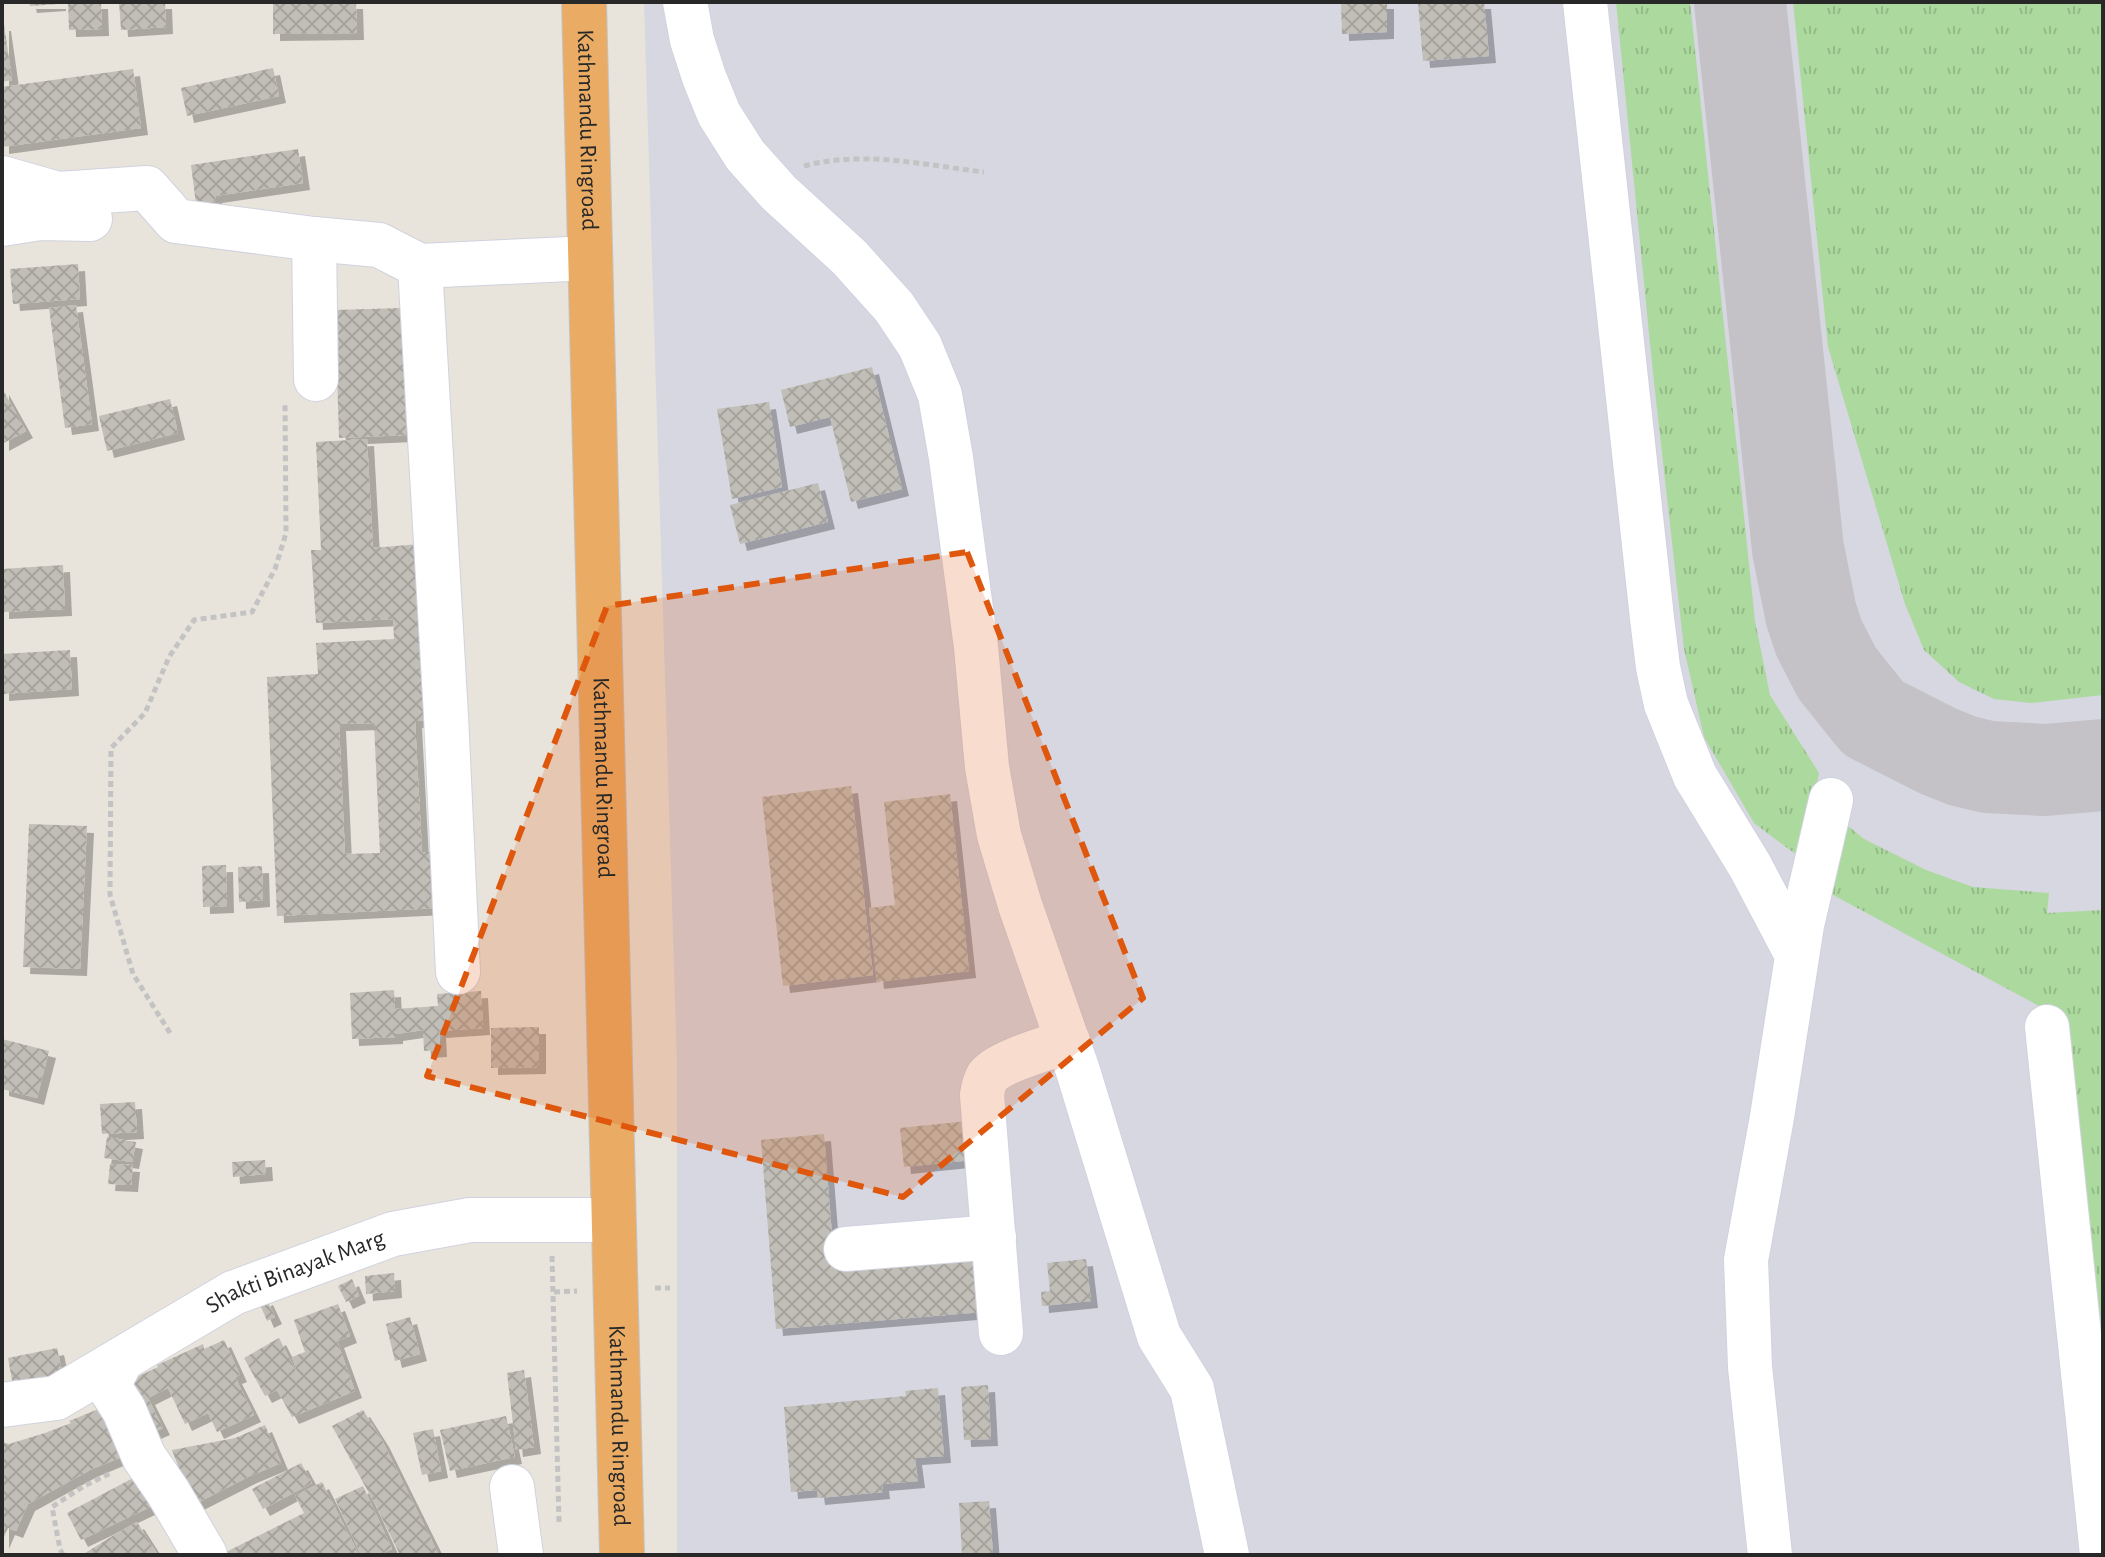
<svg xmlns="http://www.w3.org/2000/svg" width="2105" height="1557" font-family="'Alegreya Sans',sans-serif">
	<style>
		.airport { fill: #d6d7e1 }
		.grass { fill: url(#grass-tufts) }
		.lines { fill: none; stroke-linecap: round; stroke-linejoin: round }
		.taxiway { stroke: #c4c2c6; stroke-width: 92 }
		.building { fill: url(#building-cross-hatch); fill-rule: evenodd; filter: url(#shadow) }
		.minor-casing { stroke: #d0d2df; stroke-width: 46 }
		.highway-casing { stroke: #c3c3c3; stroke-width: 46 }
		.path { stroke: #c3c3c3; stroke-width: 5; stroke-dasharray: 6 4; stroke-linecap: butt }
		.minor { stroke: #fff; stroke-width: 44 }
		.highway { stroke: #eaac64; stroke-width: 44 }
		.marked { fill: #de570d; fill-opacity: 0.2; stroke: #de570d; stroke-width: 6; stroke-dasharray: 16 10; stroke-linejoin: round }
		.labels { text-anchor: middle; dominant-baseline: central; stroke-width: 8; stroke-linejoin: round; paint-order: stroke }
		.street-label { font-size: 24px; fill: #282828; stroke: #fff }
	</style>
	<defs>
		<pattern id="grass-tufts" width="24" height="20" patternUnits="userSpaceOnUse" patternTransform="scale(2)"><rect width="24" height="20" fill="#acd99d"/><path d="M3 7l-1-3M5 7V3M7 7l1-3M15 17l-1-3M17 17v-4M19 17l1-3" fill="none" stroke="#94ba87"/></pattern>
		<pattern id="building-cross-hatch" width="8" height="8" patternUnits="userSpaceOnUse" patternTransform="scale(2)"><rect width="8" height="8" fill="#c1beb7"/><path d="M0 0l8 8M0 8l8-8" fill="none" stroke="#a6a39d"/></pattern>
		<filter id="shadow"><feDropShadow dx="7" dy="7" stdDeviation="0" flood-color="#0004"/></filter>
	</defs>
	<rect width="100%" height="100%" fill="#e8e4db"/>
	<polygon class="airport" points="644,2 2103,2 2103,1555 677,1555 677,1064"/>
	<g class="grass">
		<polygon points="1616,2 1690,2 1755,621 1770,695 1819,773 1802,859 1754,823 1704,737 1684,649 1653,373"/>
		<polygon points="1793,2 2103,2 2103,695 2031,703 1994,699 1959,682 1924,650 1905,604 1828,347"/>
		<polygon points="1842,821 1864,839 1926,870 1973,887 2049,893 2047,913 2103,910 2103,1499 2054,1014 1822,889"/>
	</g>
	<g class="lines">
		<polyline class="taxiway" points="1740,2 1798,549 1811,614 1819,638 1837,673 1873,718 1938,751 1963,761 1988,767 2045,770 2103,765"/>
	</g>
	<g class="building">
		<polygon points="29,2 59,2 59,4 30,6"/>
		<polygon points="68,2 101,2 102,29 69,30"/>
		<polygon points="119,2 165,2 166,27 121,30"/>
		<polygon points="273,2 356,2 357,33 273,34"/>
		<polygon points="1341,2 1387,2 1387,32 1342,34"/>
		<polygon points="1418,2 1484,2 1489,56 1423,61"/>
		<polygon points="2,24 4,24 12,80 2,82"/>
		<polygon points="273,68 279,96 187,116 181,88"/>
		<polygon points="133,69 141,128 2,147 2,87"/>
		<polygon points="298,149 303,183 215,196 216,201 196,204 191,165"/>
		<polygon points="78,264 80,299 13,304 10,269"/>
		<polygon points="76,305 92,424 65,428 49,308"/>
		<polygon points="402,308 406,435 339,438 335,310"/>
		<polygon points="872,367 902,489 851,502 830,417 790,427 781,390"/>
		<polygon points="2,388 26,431 2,444"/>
		<polygon points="170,399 178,433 107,451 99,416"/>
		<polygon points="769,402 782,487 732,499 717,409"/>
		<path d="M 367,439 L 373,548 L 419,544 L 425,667 L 409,668 L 425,669 L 427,720 L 415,721 L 422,852 L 436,852 L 438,908 L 277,916 L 267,677 L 318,674 L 316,643 L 394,639 L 393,619 L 316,623 L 311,550 L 321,550 L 316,442 ZM 374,723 L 380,853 L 345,854 L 339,724 Z"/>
		<polygon points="818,483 828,522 740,544 730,505"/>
		<polygon points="63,565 65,609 2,612 2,569"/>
		<polygon points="70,650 72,689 2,694 2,654"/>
		<polygon points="851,786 873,975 783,986 762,797"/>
		<polygon points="950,794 969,971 877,982 869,908 895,905 884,802"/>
		<polygon points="29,824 87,826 80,969 23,967"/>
		<polygon points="226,865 227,906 203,907 202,866"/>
		<polygon points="262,866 263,900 239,902 238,867"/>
		<polygon points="394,990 395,1009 438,1006 437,994 481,991 483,1028 439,1031 440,1050 424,1051 423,1030 396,1034 396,1037 352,1039 350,993"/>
		<polygon points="539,1027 539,1067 491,1068 491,1028"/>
		<polygon points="2,1039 49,1051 37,1098 2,1089"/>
		<polygon points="135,1102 137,1132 102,1134 100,1104"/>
		<polygon points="968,1121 972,1160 904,1167 900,1128"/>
		<polygon points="824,1134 834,1261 977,1249 983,1312 776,1329 761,1140"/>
		<polygon points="107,1137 136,1142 132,1162 104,1158"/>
		<polygon points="265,1160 266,1174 233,1177 232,1162"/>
		<polygon points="110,1164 133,1165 131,1185 108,1184"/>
		<polygon points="1086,1259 1091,1301 1042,1306 1041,1292 1050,1291 1047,1263"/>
		<polygon points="394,1273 395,1291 366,1294 365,1276"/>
		<polygon points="352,1279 359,1296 346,1302 338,1286"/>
		<polygon points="266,1298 275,1317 267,1321 259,1302"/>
		<polygon points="338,1304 350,1336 337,1341 355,1391 292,1417 277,1390 265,1396 244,1358 279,1338 299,1377 292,1357 305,1352 294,1320"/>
		<polygon points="410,1317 420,1354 395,1361 386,1324"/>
		<polygon points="224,1340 240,1375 235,1377 254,1415 217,1432 208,1413 185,1424 168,1388 148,1398 163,1428 140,1438 116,1387 158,1367 157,1365 203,1344 204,1349"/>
		<polygon points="57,1348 63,1376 13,1386 8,1358"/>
		<polygon points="524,1370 534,1447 516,1450 507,1373"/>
		<polygon points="988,1385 991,1439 964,1440 961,1387"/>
		<polygon points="938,1388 944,1456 915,1458 918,1481 882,1484 883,1492 818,1498 817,1490 791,1492 784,1407 906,1396 905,1391"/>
		<polygon points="111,1404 131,1453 90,1470 28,1504 16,1531 8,1528 2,1542 2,1442 9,1444 45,1433 71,1423 69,1421"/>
		<polygon points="363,1410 382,1440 439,1555 400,1555 375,1504 332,1426"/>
		<polygon points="506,1416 515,1457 450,1471 440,1430"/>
		<polygon points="265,1425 281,1463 250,1476 193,1505 172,1450 235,1438"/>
		<polygon points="433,1429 441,1471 422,1475 413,1433"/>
		<polygon points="301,1463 312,1483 263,1509 252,1489"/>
		<polygon points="135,1477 150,1507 81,1540 67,1513"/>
		<polygon points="322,1482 359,1555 220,1555 304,1513 295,1496"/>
		<polygon points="363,1486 392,1549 378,1555 361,1555 335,1499"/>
		<polygon points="989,1501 993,1555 962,1555 959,1503"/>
		<polygon points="137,1522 158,1555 82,1555 114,1535"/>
	</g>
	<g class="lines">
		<defs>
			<g id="minor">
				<polyline points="685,2 692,40 704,77 719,114 745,155 779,193 849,257 894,307 920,346 940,395 951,458 976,647 987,767 999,835 1020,905 1078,1071 1159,1336 1192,1389 1227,1555"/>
				<polyline points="1585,2 1652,618 1658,667 1666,704 1695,776 1750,866 1797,955"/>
				<polyline points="2,178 58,194 147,188 176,221 314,239 316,379"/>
				<polyline points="2,224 40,218 90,219"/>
				<polyline points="314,239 379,245 420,266"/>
				<polyline points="458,972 446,716 420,266 590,258"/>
				<polyline points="2047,1027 2102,1555"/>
				<polyline points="846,1249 994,1237"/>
				<path d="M 1001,1333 L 982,1095 C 983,1088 984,1082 988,1076 C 1000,1061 1049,1048 1068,1041"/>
				<polyline points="122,1359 108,1385 124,1410 144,1457 168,1492 205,1555"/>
				<path id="s1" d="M 2,1405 L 56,1398 L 233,1293 L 393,1234 L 470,1220 L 613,1220"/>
				<polyline points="512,1487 521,1555"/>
				<polyline points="1770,1555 1750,1367 1746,1260 1772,1117 1802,925 1831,800"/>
			</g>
			<g id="highway">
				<path id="s2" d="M 584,2 L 622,1555"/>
			</g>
		</defs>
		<use href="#minor" class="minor-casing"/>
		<use href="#highway" class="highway-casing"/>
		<g class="path">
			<path d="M 804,166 C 863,150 924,165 984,172"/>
			<polyline points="170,1033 133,974 110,895 111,748 145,713 169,657 194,620 252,612 275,569 286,533 285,402"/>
			<polyline points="552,1256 559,1522"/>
			<polyline points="655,1288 670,1288"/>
			<polyline points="554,1292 577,1291"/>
			<polyline points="63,1555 60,1549 52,1507 84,1486 111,1473"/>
		</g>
		<use href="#minor" class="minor"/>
		<use href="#highway" class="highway"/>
	</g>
	<path class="marked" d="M 967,552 L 1143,998 L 903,1197 L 427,1076 L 607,606 Z"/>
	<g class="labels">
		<g class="street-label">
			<text stroke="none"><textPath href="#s2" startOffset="128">Kathmandu Ringroad</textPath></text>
			<text stroke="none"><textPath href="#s2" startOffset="776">Kathmandu Ringroad</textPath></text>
			<text stroke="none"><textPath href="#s1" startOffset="326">Shakti Binayak Marg</textPath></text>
			<text stroke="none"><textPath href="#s2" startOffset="1424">Kathmandu Ringroad</textPath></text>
		</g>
	</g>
	<rect width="2105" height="1557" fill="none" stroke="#282828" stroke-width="8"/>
</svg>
